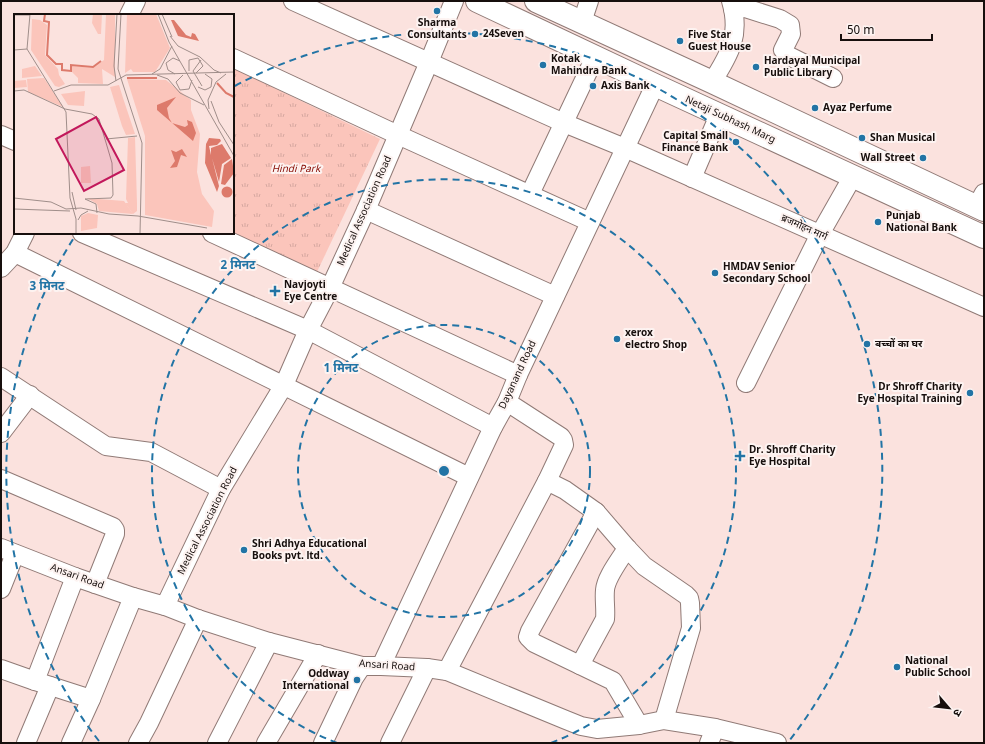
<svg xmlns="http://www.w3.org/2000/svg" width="985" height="744" font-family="Georgia,'Noto Sans Devanagari',serif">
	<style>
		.park { fill: url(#park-tufts) }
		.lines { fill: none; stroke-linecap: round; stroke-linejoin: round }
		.minor-casing { stroke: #907a76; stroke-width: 20 }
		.major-casing { stroke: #907a76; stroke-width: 24 }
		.minor { stroke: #fff; stroke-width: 18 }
		.major { stroke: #fff; stroke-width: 22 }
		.ring { fill: none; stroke: #2274a5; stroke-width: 2; stroke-dasharray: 7 5 }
		.poi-dot { fill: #2274a5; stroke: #fdf3f1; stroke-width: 1.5 }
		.labels { text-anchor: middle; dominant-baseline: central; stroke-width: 4; stroke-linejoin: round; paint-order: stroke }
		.poi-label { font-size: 10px; font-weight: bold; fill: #170f0d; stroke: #fdf3f1; text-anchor: start }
		.street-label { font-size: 10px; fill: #170f0d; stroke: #fdf3f1 }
		.park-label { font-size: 10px; font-style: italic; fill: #880d04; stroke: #fdf3f1 }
		.inset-river { fill: none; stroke: #dd7a6b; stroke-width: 2 }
		.inset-road { fill: none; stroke: #a08e8a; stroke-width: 1 }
		.view { fill: #c2185b; fill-opacity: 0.15; stroke: #c2185b; stroke-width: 2 }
		.inset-edge { fill: none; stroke: #170f0d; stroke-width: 2 }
		.centre { fill: #2274a5; stroke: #fdf3f1; stroke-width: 2 }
		.ring-label { font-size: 12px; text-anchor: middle; font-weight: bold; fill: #2274a5; stroke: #fdf3f1; stroke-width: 4; stroke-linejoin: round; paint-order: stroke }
	</style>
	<defs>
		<pattern id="park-tufts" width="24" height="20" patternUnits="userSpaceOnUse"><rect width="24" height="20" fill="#fbc5bb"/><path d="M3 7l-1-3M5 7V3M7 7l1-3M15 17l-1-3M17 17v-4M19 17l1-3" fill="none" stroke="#d6a8a0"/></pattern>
	</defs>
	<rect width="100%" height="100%" fill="#fbe2de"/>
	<polygon class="park" points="233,68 380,139 316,274 233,233"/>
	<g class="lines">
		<defs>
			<g id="minor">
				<polyline points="293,1 564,123 625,148 984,307"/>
				<polyline points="733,9 745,8 780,19 790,25 791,34 783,50 789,56 833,78"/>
				<polyline points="129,15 136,1"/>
				<polyline points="582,22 589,1"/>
				<polyline points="233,58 398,135 590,222"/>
				<path d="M 712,82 C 730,54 741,35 731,1"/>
				<polyline points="1,135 15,141"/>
				<polyline points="692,178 719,115"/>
				<polyline points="530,194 595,57"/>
				<polyline points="977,206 984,193"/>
				<polyline points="366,210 555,296"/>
				<polyline points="82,233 308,330 493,427"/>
				<polyline points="212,233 518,375"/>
				<polyline points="15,253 469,477"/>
				<polyline points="1,268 15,253 25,233"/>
				<polyline points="1,377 106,446 151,452 221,489"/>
				<polyline points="746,383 820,234 853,176"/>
				<polyline points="1,433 30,395"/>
				<polyline points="1,479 113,527 115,530 115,534 95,584"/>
				<polyline points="547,481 565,490 596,512 627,548 644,566 686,595 689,598 690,603 691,628 664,720"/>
				<polyline points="596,512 530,631 528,637 534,643 613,681 639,725"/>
				<polyline points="1,548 75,577 133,597 165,606 198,619 269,642 362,666 381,666 427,668 447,671 566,720 581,726 597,729 639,725 664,720 715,728 777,743"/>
				<polyline points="1,589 15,554"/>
				<polyline points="165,606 221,489 284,385 308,330 330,288 366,210 429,62 454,1"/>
				<path d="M 580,665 L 605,619 C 606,609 604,600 605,590 C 606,577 620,560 627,548"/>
				<polyline points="381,666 493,427 507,402 518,375 655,85"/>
				<polyline points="1,669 35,681 91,699"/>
				<polyline points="447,671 547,481 564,445 563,440 561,437 507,402"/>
				<polyline points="35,681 75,577"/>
				<polyline points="26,743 50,686"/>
				<polyline points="71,743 91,699 133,597"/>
				<polyline points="138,743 149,723 198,619"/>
				<polyline points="217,743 269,642"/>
				<polyline points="266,743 318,654"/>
				<polyline points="323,743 354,678 362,666"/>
				<polyline points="390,743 427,668"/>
				<polyline points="709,743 715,728"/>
			</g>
			<g id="major">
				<polyline points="477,1 655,85 984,237"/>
				<polyline points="536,1 712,82 984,210"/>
			</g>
		</defs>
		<use href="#minor" class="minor-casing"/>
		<use href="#major" class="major-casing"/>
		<use href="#minor" class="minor"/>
		<use href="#major" class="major"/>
	</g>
	<g class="ring">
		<circle cx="444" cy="471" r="146"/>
		<path d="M337 743A292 292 0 1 1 551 743"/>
		<path d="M99 741A438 438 0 0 1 75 236M235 86A438 438 0 0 1 789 741"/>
	</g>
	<g class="poi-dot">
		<circle cx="437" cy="11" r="4"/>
		<circle cx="475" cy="34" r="4"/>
		<circle cx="680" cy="41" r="4"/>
		<circle cx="543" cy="65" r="4"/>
		<circle cx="756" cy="67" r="4"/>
		<circle cx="593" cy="86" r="4"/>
		<circle cx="815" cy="108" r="4"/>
		<circle cx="862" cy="138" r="4"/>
		<circle cx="736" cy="142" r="4"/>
		<circle cx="923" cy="158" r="4"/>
		<circle cx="878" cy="222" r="4"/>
		<circle cx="715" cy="273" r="4"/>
		<path d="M273 285h4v4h4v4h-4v4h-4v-4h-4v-4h4z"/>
		<circle cx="617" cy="339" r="4"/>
		<circle cx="867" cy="344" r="4"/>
		<circle cx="970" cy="393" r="4"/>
		<path d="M738 450h4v4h4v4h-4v4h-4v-4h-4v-4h4z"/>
		<circle cx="244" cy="550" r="4"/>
		<circle cx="897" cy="667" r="4"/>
		<circle cx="357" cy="680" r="4"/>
	</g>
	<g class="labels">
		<g class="poi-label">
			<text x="437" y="23" text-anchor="middle">Sharma<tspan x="437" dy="12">Consultants</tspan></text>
			<text x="483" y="34">24Seven</text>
			<text x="688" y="35">Five Star<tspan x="688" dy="12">Guest House</tspan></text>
			<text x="551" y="59">Kotak<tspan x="551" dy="12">Mahindra Bank</tspan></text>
			<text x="764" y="61">Hardayal Municipal<tspan x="764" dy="12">Public Library</tspan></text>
			<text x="601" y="86">Axis Bank</text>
			<text x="823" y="108">Ayaz Perfume</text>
			<text x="728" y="136" text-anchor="end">Capital Small<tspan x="728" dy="12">Finance Bank</tspan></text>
			<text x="870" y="138">Shan Musical</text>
			<text x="915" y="158" text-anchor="end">Wall Street</text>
			<text x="886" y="216">Punjab<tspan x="886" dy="12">National Bank</tspan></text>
			<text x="723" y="267">HMDAV Senior<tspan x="723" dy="12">Secondary School</tspan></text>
			<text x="284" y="285">Navjoyti<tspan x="284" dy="12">Eye Centre</tspan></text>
			<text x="625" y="333">xerox<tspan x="625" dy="12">electro Shop</tspan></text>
			<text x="875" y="344">बच्चों का घर</text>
			<text x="962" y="387" text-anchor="end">Dr Shroff Charity<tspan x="962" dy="12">Eye Hospital Training</tspan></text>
			<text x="749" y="450">Dr. Shroff Charity<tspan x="749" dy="12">Eye Hospital</tspan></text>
			<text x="252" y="544">Shri Adhya Educational<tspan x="252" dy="12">Books pvt. ltd.</tspan></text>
			<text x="905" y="661">National<tspan x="905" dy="12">Public School</tspan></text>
			<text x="349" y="674" text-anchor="end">Oddway<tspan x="349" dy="12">International</tspan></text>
		</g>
		<g class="street-label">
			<text transform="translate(730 120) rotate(25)">Netaji Subhash Marg</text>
			<text transform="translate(365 211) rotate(-66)">Medical Association Road</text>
			<text transform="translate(804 228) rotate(24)">ब्रजमोहन मार्ग</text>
			<text transform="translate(518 375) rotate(-65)">Dayanand Road</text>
			<text transform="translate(208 521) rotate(-63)">Medical Association Road</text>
			<text transform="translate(77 577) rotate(20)">Ansari Road</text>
			<text transform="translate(387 666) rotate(4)">Ansari Road</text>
		</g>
		<g class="park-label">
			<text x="296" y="169">Hindi Park</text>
		</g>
	</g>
	<g transform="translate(14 14)">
		<rect width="220" height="220" fill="#fbe2de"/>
		<path d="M 74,199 L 84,201 L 83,214 L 67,217 L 67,202 Z" fill="#fbc5bb"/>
		<path d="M 113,0 L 142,0 L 156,34 L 141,58 L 119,58 L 117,55 L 111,59 ZM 73,184 L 110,187 L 119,200 L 85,197 L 83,190 Z" fill="#fbc5bb"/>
		<path d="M 92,0 L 101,0 L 101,63 L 88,55 L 89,70 L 64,69 L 64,64 L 58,58 L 58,52 L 79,54 L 90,46 ZM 18,5 L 26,6 L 33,11 L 31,41 L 44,55 L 45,61 L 51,70 L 45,73 L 41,72 L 17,36 ZM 21,52 L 28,62 L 8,64 L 8,55 ZM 30,64 L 49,93 L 14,78 L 13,65 ZM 113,65 L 152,66 L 177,86 L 177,96 L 186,120 L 183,158 L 188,180 L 200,197 L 198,213 L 131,201 L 131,122 ZM 12,66 L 13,73 L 0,74 L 0,67 ZM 105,71 L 109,84 L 121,120 L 112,121 L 108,112 L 96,73 ZM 71,77 L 70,92 L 54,91 L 47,80 ZM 121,123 L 123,190 L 123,197 L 119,200 L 111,189 L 114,189 L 112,185 L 114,124 ZM 76,152 L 77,169 L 67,169 L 67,153 Z" fill="#fbc5bb"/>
		<path d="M 79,0 L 88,0 L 87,20 L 84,20 L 78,9 Z" fill="#fbc5bb"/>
		<path d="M 157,6 L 160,6 L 172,21 L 177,23 L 178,19 L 181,20 L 185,27 L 164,22 ZM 162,83 L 153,94 L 155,104 L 158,109 L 171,113 L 174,111 L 173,106 L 178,108 L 182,119 L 179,127 L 143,96 L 143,91 ZM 195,124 L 206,125 L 207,127 L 203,131 L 195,132 L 197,141 L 197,134 L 208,130 L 217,144 L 208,150 L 205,168 L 198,144 L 205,172 L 203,178 L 191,149 L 192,130 ZM 168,135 L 173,143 L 167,141 L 163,153 L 156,154 L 161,147 L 157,136 L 162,138 ZM 218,145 L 220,159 L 211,171 L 207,170 L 210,151 ZM207.5 178a5.5 5.5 0 1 1 11 0a5.5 5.5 0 1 1-11 0Z" fill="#dd7a6b"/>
		<path class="inset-river" d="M 31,0 L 30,7 L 35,8 L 33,41 L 42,50 L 48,50 L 48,56 L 57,57 L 57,51 L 79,53 L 87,47M 113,64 L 143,64M 203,69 L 212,79 L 220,83"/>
		<path class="inset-road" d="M 16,0 L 13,35 L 52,98 L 56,184 L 62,205 L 62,220M 107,0 L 104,55 L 128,129 L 126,220M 144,0 L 155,28 L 220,142M 148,0 L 158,23M 0,1 L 16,1M 156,22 L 164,32 L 186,43 L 200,56 L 207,59M 0,36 L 13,35M 187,46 L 179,57 L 188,72M 175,57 L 175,46 L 184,44 L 189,52 L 182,59M 138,60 L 146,55 L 158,32M 161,60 L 154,56 L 152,49 L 159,44 L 166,47M 143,61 L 154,65 L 166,79 L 190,91M 169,61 L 162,68 L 166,76 L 175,75 L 178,66M 102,67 L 100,52 L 103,0M 184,73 L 191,76 L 197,73 L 198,65 L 191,60M 0,77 L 10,76 L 51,95 L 78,100 L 85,105 L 98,149 L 99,181 L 97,184 L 71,185M 40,77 L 57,71 L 94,71 L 112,61 L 220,58M 197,87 L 205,108 L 220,131M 195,95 L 194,86 L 202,68 L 212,60M 92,125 L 123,122M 58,178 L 62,196M 0,184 L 37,188 L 52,195 L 67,194 L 95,200 L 124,202 L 193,214M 71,185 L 82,190 L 83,199M 0,195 L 56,197M 64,206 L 67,201 L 74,197"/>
		<path class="view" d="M 82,103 L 110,156 L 70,177 L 42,125 Z"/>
		<rect width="220" height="220" class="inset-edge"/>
	</g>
	<circle cx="444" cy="471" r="6" class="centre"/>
	<g class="ring-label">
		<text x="238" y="269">2 मिनट</text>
		<text x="47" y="290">3 मिनट</text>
		<text x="341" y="372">1 मिनट</text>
	</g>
	<rect width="985" height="744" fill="none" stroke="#170f0d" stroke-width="4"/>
	<g transform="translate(949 708) rotate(118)" stroke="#fdf3f1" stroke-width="3" paint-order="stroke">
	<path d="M0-3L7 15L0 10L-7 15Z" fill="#170f0d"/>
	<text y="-6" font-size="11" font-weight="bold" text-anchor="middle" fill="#170f0d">उ</text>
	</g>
	<path d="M841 34v6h91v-6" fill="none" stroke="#170f0d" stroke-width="2"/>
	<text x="847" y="34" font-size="12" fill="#170f0d" stroke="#fdf3f1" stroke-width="3" paint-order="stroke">50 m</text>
</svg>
